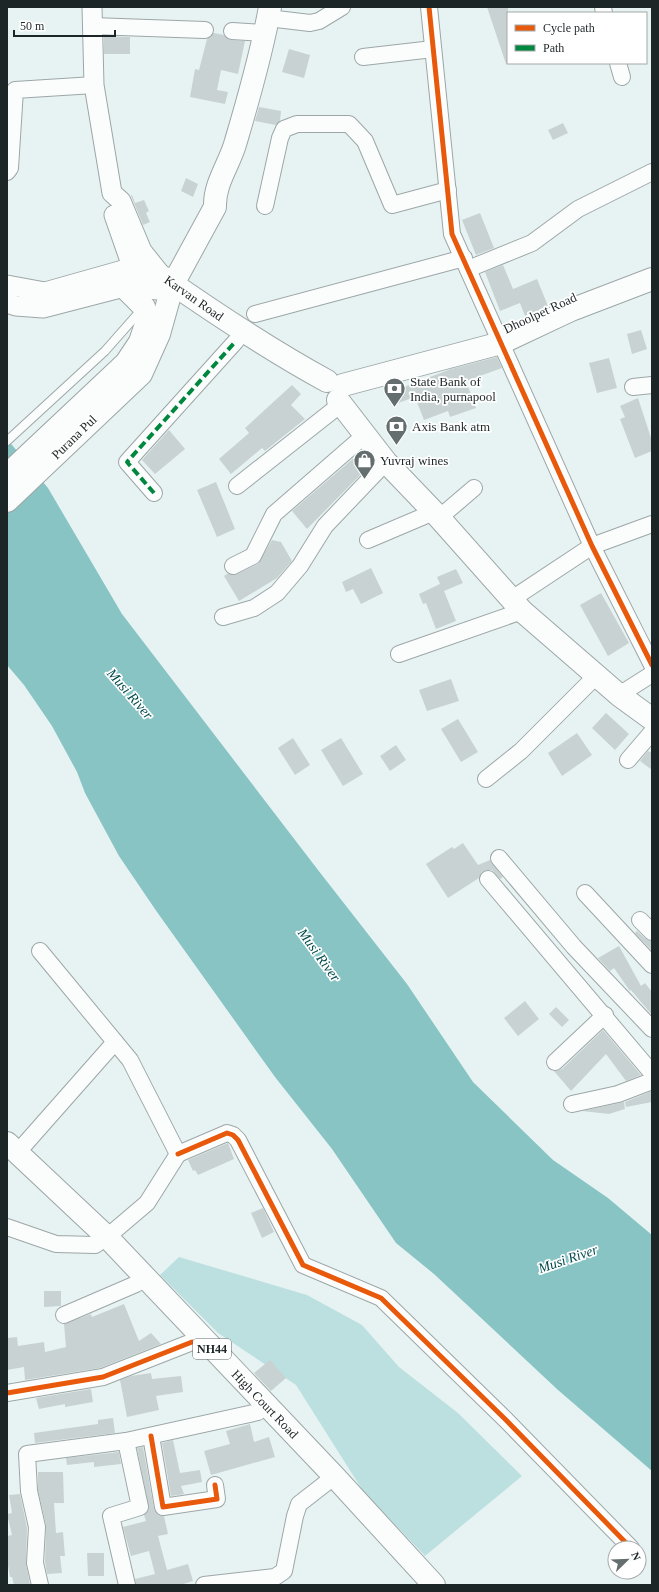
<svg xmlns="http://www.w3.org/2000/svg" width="659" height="1592" font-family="'Times New Roman',serif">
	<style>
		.green { fill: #bce0e0 }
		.water { fill: #89c4c4 }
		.building { fill: #c8d2d2 }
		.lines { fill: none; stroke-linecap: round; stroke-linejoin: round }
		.service-casing { stroke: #9da6a6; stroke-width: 10 }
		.minor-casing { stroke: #9da6a6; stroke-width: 18 }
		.tertiary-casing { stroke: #9da6a6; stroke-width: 21 }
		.secondary-casing { stroke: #9da6a6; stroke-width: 24 }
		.trunk-casing { stroke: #9da6a6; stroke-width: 24 }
		.service { stroke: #fbfdfd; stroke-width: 8 }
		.minor { stroke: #fbfdfd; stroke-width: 16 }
		.tertiary { stroke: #fbfdfd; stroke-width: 19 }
		.secondary { stroke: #fbfdfd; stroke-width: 22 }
		.trunk { stroke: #fbfdfd; stroke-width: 22 }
		.quiet { stroke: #00873e; stroke-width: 4; stroke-dasharray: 8 4; stroke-linecap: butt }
		.cycleway-casing { stroke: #fff; stroke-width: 8 }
		.cycleway { stroke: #e8590c; stroke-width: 5 }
		.labels { text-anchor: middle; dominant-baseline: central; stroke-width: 3.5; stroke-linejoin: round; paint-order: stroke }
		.shield { fill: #fff; stroke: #616767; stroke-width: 1 }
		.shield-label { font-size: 12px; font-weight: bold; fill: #1d2626 }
		.street-label { font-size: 13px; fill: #1d2626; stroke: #fff }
		.poi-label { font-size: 13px; fill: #1d2626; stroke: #fff; text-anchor: start }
		.water-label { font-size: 14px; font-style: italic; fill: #004b4c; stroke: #fff }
	</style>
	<rect width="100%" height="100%" fill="#e7f3f3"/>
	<polygon class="green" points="179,1257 307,1295 362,1325 399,1367 458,1413 522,1476 425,1556 363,1491 296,1385 218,1333 160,1275"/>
	<polygon class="water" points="7,439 48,488 122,614 318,870 407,984 473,1082 553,1160 608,1198 652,1235 652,1471 558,1390 434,1274 396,1243 332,1149 275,1077 157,912 119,856 85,793 77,772 52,726 24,685 7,665"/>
	<g class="building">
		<polygon points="487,7 508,7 508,63 506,64"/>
		<polygon points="214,33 224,35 231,40 245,41 238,74 221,70 217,90 228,92 225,104 190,97 195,69 199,70 207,39"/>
		<polygon points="104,36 130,37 130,54 104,54"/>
		<polygon points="289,49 310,55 304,78 282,72"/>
		<polygon points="259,107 281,111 280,121 276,125 255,121"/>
		<polygon points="563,123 568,133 553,140 548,130"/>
		<polygon points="186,178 198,184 193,197 181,191"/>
		<polygon points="132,195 135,203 144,200 149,211 146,213 150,222 143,225 131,196"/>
		<polygon points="480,213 494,248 476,255 462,220"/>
		<polygon points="503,265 513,289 537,279 548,306 525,316 520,303 500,311 485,272"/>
		<polygon points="641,330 647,349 632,354 627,334"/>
		<polygon points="497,357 502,368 466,381 476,408 450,417 448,411 424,420 415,397 398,403 393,391 451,369"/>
		<polygon points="609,358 617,388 597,393 589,363"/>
		<polygon points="292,385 301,394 291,405 305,419 265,451 262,448 231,474 219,459 249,433 245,428"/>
		<polygon points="638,398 652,441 652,451 635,458 620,419 625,417 620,406"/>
		<polygon points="169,430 185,449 155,474 142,460"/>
		<polygon points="356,456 367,468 307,529 292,511"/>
		<polygon points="216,482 235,529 217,537 197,490"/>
		<polygon points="272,540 281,542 292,561 277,578 239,601 224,576 227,574 237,574 258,564"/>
		<polygon points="371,568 383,593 361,604 353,589 346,592 342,582"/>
		<polygon points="456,569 463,583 444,591 456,621 436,629 426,603 423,604 419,594 440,584 437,577"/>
		<polygon points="601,593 629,643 608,656 580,605"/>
		<polygon points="451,679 459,701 427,711 419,690"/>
		<polygon points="606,713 629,734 615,750 592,728"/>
		<polygon points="458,719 478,752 461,762 441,729"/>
		<polygon points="577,733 592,755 562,776 548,753"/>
		<polygon points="293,738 310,765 295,775 278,748"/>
		<polygon points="341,738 363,774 343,786 321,750"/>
		<polygon points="396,745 406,760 390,771 380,756"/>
		<polygon points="648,751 652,753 652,770 640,761"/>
		<polygon points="463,843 478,865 490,860 503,877 500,879 492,870 486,870 482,872 479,878 448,898 426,864 452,847 454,849"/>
		<polygon points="637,931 646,939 652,941 652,951 635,933"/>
		<polygon points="619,946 641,986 645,983 652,992 652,1015 631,990 630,991 614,968 610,971 598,958"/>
		<polygon points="525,1001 539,1019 518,1036 504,1018"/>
		<polygon points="556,1007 569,1020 562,1027 549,1014"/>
		<polygon points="603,1030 641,1075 626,1081 606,1054 571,1091 554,1071 562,1069"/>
		<polygon points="652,1091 652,1102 626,1107 625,1102"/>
		<polygon points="624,1102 625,1109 609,1114 582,1111"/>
		<polygon points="228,1143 234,1159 198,1175 195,1170 193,1171 188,1160"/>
		<polygon points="263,1208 274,1232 262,1238 251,1213"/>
		<polygon points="44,1291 61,1291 61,1306 44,1307"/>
		<polygon points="124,1304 139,1341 151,1333 161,1344 100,1368 25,1380 24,1367 7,1370 7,1338 17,1337 18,1346 44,1342 45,1352 66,1347 64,1324 91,1314 92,1317"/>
		<polygon points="270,1360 286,1378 271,1391 254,1373"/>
		<polygon points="151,1373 152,1379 181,1376 183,1392 156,1396 159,1410 127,1417 120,1380 131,1376"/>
		<polygon points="91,1389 93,1402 65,1407 65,1404 39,1409 36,1398"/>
		<polygon points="113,1418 115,1433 35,1443 34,1433 98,1424 98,1420"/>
		<polygon points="250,1424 254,1442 269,1437 275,1457 211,1475 204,1451 230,1444 226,1431"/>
		<polygon points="173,1440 180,1473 200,1470 202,1482 181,1486 184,1494 171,1496 162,1443"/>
		<polygon points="143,1447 154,1509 156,1513 164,1516 168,1534 158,1536 167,1570 188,1564 193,1581 180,1585 136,1585 135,1579 155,1574 149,1551 131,1556 123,1527 146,1521 144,1515 149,1509 137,1448"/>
		<polygon points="119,1452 121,1464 94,1467 94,1462 67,1465 66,1458"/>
		<polygon points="38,1472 63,1472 64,1503 54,1503 56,1533 63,1532 65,1556 60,1556 62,1573 47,1574 45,1562 46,1525 38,1490"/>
		<polygon points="20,1494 27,1528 26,1563 30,1585 14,1585 12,1577 10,1577 7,1560 7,1536 12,1535 7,1514 12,1513 9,1495"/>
		<polygon points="87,1553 104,1553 104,1576 88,1576"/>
	</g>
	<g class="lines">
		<defs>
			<polyline id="service" points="7,441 105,351 142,309"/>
			<g id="minor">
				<polyline points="429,7 452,234 592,546 652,665"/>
				<polyline points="603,7 604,13"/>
				<polyline points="268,18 310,23 319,21 342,7"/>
				<polyline points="92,26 205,30"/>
				<polyline points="232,31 265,33"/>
				<polyline points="363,57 433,49"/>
				<polyline points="618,63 622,77"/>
				<polyline points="7,172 10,168 15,90 94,85"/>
				<polyline points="265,206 280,138 284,129 297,124 349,124 365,141 392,205 448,190"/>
				<polyline points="468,269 532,243 578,209 652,172"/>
				<polyline points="255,314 464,258"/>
				<polyline points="633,387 652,385"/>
				<polyline points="237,486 341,404"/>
				<polyline points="154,493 127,462 236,341"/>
				<polyline points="439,518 474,488"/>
				<polyline points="368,540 434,512"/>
				<polyline points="233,566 253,556 274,514 365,435"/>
				<polyline points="512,599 592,546 652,524"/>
				<polyline points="223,617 254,608 277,593 300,566 325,526 386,462"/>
				<polyline points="399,654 522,611"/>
				<polyline points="619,695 652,674"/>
				<polyline points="628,760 652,732"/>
				<polyline points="486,779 521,751 598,674"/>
				<polyline points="499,858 574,947 652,1029"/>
				<polyline points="488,879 652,1073"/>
				<polyline points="585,893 652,965"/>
				<polyline points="640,920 652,932"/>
				<polyline points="555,1062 605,1015"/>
				<polyline points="572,1104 618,1094 652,1081"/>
				<polyline points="17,1153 115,1042"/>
				<polyline points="178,1154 227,1133 233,1135 238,1140 303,1265 381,1298 506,1420 631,1548"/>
				<polyline points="7,1227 56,1244 95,1245 107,1237 147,1203 178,1154 130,1060 40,951"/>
				<polyline points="64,1315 136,1284"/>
				<polyline points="7,1393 103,1377 192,1342"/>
				<polyline points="151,1436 163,1507 217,1499 215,1485"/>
				<polyline points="126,1441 140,1507 111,1516 127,1585"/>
				<polyline points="40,1585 35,1563 37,1527 29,1491 27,1454 126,1441 258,1412"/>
				<polyline points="204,1585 275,1577 284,1571 295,1516 299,1504 326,1483"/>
			</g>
			<g id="tertiary">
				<polyline points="92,7 94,85 112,193 121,201 142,251 162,276"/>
				<polyline points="114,215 129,258 145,276"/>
				<polyline points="7,285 45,292 123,270 140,270 162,276"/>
				<polyline points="7,303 16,306 43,308 124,287 158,290"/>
			</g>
			<g id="secondary">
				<path d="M 163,277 C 216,314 270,350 327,381"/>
				<polyline points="124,287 144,307 148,319"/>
				<polyline points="343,385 501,343 571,310 652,279"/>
				<polyline points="338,400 386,462 434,512 522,611 619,695 652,719"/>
				<polyline points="7,475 126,363 140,342 147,321"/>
				<path d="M 7,501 L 141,374 L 159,334 L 173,284 L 215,207 C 214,183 230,164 236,141 C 249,97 262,52 270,7"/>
			</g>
			<polyline id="trunk" points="7,1143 107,1237 335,1477 434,1585"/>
		</defs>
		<use href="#service" class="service-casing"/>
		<use href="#minor" class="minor-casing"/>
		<use href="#tertiary" class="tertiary-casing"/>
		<use href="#secondary" class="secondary-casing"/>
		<use href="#trunk" class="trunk-casing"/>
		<use href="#service" class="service"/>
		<use href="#minor" class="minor"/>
		<use href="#tertiary" class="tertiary"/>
		<use href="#secondary" class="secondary"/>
		<use href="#trunk" class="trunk"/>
		<polyline class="quiet" points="154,493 127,462 236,341"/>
		<defs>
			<g id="cycleway">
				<polyline points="429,7 452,234 592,546 652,665"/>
				<polyline points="178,1154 227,1133 233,1135 238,1140 303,1265 381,1298 506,1420 631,1548"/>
				<polyline points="7,1393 103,1377 192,1342"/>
				<polyline points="151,1436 163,1507 217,1499 215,1485"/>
			</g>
		</defs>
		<use href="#cycleway" class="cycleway-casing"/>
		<use href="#cycleway" class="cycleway"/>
	</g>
	<defs>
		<symbol id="bank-pin" viewBox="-11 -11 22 30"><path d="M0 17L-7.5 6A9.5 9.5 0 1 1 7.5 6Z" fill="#646e6e" stroke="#fff"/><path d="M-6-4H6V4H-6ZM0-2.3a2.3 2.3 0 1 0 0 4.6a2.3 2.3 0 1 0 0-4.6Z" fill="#fff"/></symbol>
		<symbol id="shop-pin" viewBox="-11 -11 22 30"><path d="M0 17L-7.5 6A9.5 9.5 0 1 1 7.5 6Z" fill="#646e6e" stroke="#fff"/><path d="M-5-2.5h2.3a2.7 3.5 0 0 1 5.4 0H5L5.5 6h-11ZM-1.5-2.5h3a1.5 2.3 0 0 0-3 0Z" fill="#fff"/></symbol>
	</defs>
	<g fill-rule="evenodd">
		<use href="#bank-pin" x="382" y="376" width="25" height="34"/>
		<use href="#bank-pin" x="384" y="414" width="25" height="34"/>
		<use href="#shop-pin" x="352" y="448" width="25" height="34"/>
	</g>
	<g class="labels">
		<rect class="shield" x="193" y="1339" width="38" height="20" rx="3"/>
		<g class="shield-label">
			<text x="212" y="1349">NH44</text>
		</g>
		<g class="street-label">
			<text transform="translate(194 298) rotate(35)">Karvan Road</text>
			<text transform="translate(540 313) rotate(-25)">Dhoolpet Road</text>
			<text transform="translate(74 437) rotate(-44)">Purana Pul</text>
			<text transform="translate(265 1404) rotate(46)">High Court Road</text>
		</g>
		<g class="poi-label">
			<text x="410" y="381">State Bank of<tspan x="410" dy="15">India, purnapool</tspan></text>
			<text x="412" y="426">Axis Bank atm</text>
			<text x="380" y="460">Yuvraj wines</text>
		</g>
		<g class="water-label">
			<text transform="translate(130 694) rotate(49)">Musi River</text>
			<text transform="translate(319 955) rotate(54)">Musi River</text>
			<text transform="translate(568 1259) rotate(-19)">Musi River</text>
		</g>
	</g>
	<rect width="659" height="1592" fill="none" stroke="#1d2626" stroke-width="16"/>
	<rect x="507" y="12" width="140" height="52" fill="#ffffff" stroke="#a5a8a8"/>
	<rect x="515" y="25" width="20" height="6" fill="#e8590c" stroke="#a5a8a8"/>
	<text x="543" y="32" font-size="12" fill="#1d2626">Cycle path</text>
	<rect x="515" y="45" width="20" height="6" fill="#00873e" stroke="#a5a8a8"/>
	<text x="543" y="52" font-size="12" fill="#1d2626">Path</text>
	<g transform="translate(627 1560) rotate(67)"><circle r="19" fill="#ffffff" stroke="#a5a8a8"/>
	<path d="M0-3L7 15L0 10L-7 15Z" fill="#646e6e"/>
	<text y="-6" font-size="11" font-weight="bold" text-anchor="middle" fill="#1d2626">N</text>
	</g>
	<path d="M14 30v6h101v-6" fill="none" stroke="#1d2626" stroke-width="2"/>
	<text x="20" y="30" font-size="12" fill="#1d2626" stroke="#ffffff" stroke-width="3" paint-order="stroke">50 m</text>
</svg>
